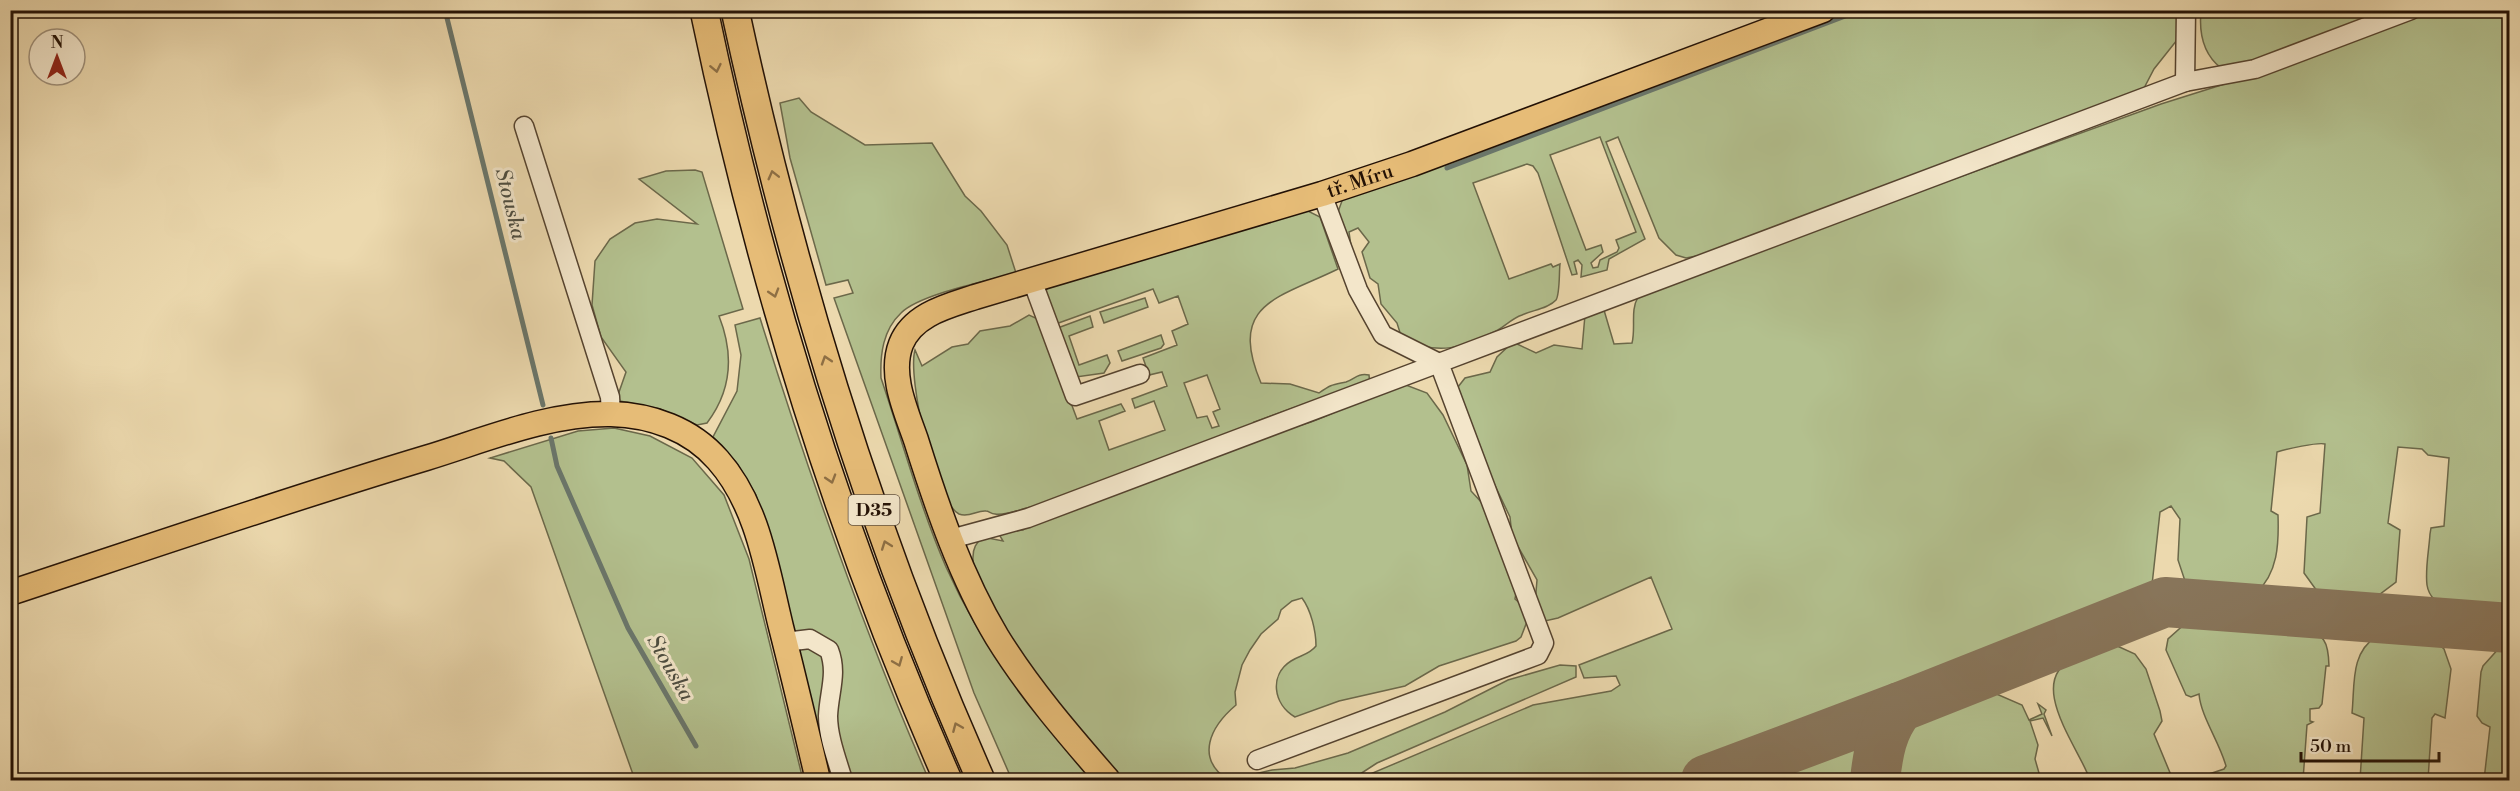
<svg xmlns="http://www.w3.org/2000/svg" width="2520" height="791" font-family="'Libre Bodoni',serif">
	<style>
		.green { fill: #b3c08e; stroke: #6b684a; stroke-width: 1.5; fill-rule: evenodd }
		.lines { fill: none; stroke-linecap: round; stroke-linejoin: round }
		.stream { stroke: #6a766b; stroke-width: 5 }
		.taxiway { stroke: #88755a; stroke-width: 50 }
		.minor-casing { stroke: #55432f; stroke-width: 21 }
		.major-casing { stroke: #231105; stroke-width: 27 }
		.highway-casing { stroke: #231105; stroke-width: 30 }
		.minor { stroke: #f3e6ca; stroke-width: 18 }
		.major { stroke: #e6bc77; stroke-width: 24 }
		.highway { stroke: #e6bc77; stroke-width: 27 }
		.oneway { stroke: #8e6f44 }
		.labels { text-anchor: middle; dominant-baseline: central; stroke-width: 6; stroke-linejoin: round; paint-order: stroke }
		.shield { fill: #f3e6ca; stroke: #615140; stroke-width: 1.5 }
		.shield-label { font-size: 18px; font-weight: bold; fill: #231105 }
		.street-label { font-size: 20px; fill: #231105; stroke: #f3e6ca }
		.water-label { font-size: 21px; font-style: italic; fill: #4c4c40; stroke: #f3e6ca }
	</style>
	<rect width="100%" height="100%" fill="#ecd9ae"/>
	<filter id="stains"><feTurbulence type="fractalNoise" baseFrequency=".00333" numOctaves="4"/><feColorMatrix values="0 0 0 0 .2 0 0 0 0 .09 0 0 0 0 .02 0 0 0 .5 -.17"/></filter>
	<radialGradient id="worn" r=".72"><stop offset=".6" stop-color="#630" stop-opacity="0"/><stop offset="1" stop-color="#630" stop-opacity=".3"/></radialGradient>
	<g class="green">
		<path d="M 2183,10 L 2181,35 L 2154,69 L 2142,92 L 1712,253 L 1686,258 L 1676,255 L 1659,238 L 1618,137 L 1606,142 L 1645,239 L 1609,259 L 1607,270 L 1581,277 L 1582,265 L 1578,260 L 1574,262 L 1577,274 L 1572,275 L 1538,173 L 1533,166 L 1527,164 L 1473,183 L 1509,279 L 1551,264 L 1553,267 L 1560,264 C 1559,272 1560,294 1556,300 C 1548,309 1532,310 1522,315 C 1513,318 1506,325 1498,330 C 1462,348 1440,356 1402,339 L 1397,323 L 1381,304 L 1378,284 L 1370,278 L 1362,252 L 1369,242 L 1358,228 L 1349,232 L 1351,246 L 1338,212 L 1343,198 L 1546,125 L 1844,11 ZM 1600,137 L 1636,232 L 1616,240 L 1619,248 L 1617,252 L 1600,260 L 1598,267 L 1593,268 L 1591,263 L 1603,252 L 1601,245 L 1586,250 L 1550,155 Z"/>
		<path d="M 2201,11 L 2397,11 L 2271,58 L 2221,68 C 2203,54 2199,32 2201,11 Z"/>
		<path d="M 2427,11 L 2509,11 L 2508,615 C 2483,613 2432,617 2427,585 C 2425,569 2429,550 2430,534 L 2431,528 L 2444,526 L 2449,458 L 2428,455 L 2422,449 L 2398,447 L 2388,523 L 2400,530 L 2396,582 L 2375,598 L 2374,607 L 2372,603 L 2322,598 L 2304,573 L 2307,517 L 2320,513 L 2325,444 C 2318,442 2286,449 2277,452 L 2271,511 L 2278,515 C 2279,544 2278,573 2256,593 L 2199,589 L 2186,584 L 2178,560 L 2180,519 L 2171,506 L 2160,512 L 2151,594 L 2089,624 L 1762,742 L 1684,775 L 1677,780 L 1121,780 C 1071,722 1022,664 987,595 C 982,583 972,570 973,557 C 973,548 976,543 983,537 L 1003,541 L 1000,536 L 1009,528 L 1023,530 L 1039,506 C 1025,506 1009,516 995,514 C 991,514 989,511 986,511 C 977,510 969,518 959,514 C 935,502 907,377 915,350 L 922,366 L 952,347 L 968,344 L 980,331 L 1010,326 L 1029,315 L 1040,320 L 1077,419 L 1121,404 L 1125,411 L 1099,421 L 1109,450 L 1165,430 L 1154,401 L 1135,408 L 1132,399 L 1167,386 L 1162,372 L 1149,375 L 1143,358 L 1177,345 L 1172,331 L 1188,324 L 1178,296 L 1159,303 L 1153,289 L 1053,325 L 1044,295 L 1048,287 L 1306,210 L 1320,217 L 1338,269 C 1279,298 1227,303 1261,383 L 1290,384 L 1319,393 C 1332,384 1332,385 1346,382 C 1355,379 1357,373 1369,375 L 1371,398 L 1406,385 L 1427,393 L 1443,415 L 1467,465 L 1471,491 L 1483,504 L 1516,593 L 1515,599 L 1522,605 L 1528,619 L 1521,637 L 1516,641 L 1439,666 L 1405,686 L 1339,701 L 1295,717 C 1273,704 1269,675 1291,661 C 1300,655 1309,655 1316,646 C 1316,631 1311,610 1302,598 L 1292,601 L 1281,610 L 1278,619 L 1261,634 L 1250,650 L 1242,665 L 1235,692 L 1236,705 C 1210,727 1195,758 1228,780 L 1272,770 L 1295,768 L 1348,753 L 1445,712 L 1508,680 L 1560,665 L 1576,666 L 1576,677 L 1377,763 L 1357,776 L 1361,778 L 1533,705 L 1611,691 L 1620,685 L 1616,676 L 1584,678 L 1579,665 L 1672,629 L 1651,577 L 1558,618 L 1545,621 L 1535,604 L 1537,580 L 1512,536 L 1510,517 L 1489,473 L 1458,387 L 1465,378 L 1490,372 L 1497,357 L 1513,342 L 1536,353 L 1554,345 L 1582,349 L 1585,315 L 1601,300 L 1614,344 L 1632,343 C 1636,327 1630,311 1638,297 L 1893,201 L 2161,104 L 2269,70 ZM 1207,375 L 1220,409 L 1213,412 L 1219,426 L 1212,428 L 1207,416 L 1197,418 L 1184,383 ZM 1343,390 L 1348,406 C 1318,420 1292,433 1258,427 L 1254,422 Z"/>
		<path d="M 799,98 L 811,112 L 865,145 L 932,143 L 965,196 L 981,211 L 1007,245 L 1016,273 C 988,281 920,294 901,313 C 883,330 880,354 881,378 C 902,440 920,507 946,567 C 982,648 1035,716 1093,780 L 1012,780 L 974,693 L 834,298 L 853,293 L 848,280 L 826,285 L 790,158 L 780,103 Z"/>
		<path d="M 695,170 L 702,172 L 743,309 L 719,316 C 734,354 732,390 707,423 L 697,425 L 660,409 L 620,401 L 618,395 L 626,372 L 601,337 L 592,305 L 595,261 L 610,239 L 635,223 L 657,219 L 697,224 L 639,179 L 666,171 Z"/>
		<polygon points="1145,298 1148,307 1104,323 1100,312"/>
		<polygon points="1090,316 1093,327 1069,336 1079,365 1107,355 1110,363 1104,373 1076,377 1055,329"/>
		<path d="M 760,318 C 809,475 863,630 929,780 L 828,780 L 775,558 L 756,495 L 736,462 L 713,437 L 737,391 L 741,355 L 735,325 Z"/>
		<polygon points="1161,335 1164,344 1161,348 1122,361 1118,351"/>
		<polygon points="614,428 650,436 692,458 724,495 749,559 803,780 635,780 531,487 504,461 490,458 578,431"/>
		<path d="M 2230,615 L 2245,621 L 2290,626 L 2291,624 C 2317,638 2328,628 2329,666 L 2326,666 L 2322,704 L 2319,708 L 2310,709 L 2310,721 L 2313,722 L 2307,725 L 2303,780 L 2191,780 L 2224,769 L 2226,766 C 2219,741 2201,717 2199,694 L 2191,697 L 2186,695 L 2166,650 L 2168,639 L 2187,622 L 2228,620 Z"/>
		<path d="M 2376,632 L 2381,636 L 2433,639 L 2444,649 L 2451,669 L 2445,718 L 2435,714 L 2432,718 L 2428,780 L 2360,780 L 2364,718 L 2352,713 C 2355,684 2350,653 2377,636 Z"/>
		<path d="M 2115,645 L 2135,654 L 2146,669 L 2160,711 L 2162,721 L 2154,734 L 2173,780 L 2090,780 C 2080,749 2023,680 2075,658 L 2076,654 L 2080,656 Z"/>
		<polygon points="2501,646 2509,646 2509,780 2484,780 2490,727 2482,723 2477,716 2481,672 2483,666"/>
		<polygon points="1985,689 2022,705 2029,720 2042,714 2038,704 2046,710 2044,714 2052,736 2043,718 2030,721 2038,745 2035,759 2041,780 1889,780 1890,764 1887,763 1898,740 1915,718"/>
		<path d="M 1823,744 L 1825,749 L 1831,746 L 1854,750 L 1861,759 L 1861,780 L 1745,780 L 1774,769 L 1774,760 C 1790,761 1815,762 1823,744 Z"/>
	</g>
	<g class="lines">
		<g class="stream">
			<polyline points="445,10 543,405"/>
			<polyline points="1447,168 1861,10"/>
			<polyline points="551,438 557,466 628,628 696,746"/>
		</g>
		<g class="taxiway">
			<polyline points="1706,780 1900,707"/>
			<path d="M 1875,780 C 1878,753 1882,728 1900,707 L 2165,602 L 2510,628"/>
		</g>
		<defs>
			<g id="minor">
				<polyline points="2185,82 2186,10"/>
				<polyline points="524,126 610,397 611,414"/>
				<polyline points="1032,280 1075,396 1140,374"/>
				<polyline points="951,539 1028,518 1439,363 1383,335 1358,290 1322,194"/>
				<path d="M 785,642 L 810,639 L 829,650 C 838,673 829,692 828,716 C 828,737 837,760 843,780"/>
				<polyline points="1257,760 1538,655 1544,643 1439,363 2185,82 2255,69 2411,10"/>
			</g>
			<g id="major">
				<path d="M 10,593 C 149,547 286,500 426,458 C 485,440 548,413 611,414 C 651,415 691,429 718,460 C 758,505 767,570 781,627 C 794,678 806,729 818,780"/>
				<path id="s1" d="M 1108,780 C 1069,735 1029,689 997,637 C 961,577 937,507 916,440 C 906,411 889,375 901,344 C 913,314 948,306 975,297 L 1322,194 L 1412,164 L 1823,10"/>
			</g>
			<g id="highway">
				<path d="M 704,10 C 759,274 839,534 948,780"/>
				<path d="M 735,10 C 792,274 871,533 981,780"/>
			</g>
		</defs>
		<use href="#minor" class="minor-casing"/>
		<use href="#major" class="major-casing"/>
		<use href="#highway" class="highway-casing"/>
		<use href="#minor" class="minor"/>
		<use href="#major" class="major"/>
		<use href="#highway" class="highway"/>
	</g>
	<defs><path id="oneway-chevron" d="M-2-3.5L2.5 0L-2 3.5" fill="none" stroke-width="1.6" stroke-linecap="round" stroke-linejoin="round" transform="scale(1.5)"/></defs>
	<g class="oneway">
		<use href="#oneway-chevron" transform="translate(716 68) rotate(78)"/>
		<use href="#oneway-chevron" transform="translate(773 175) rotate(-104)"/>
		<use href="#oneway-chevron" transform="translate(774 293) rotate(73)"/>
		<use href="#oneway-chevron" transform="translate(826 360) rotate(-108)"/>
		<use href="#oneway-chevron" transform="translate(831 479) rotate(73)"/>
		<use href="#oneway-chevron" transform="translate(886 545) rotate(-110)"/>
		<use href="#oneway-chevron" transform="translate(898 662) rotate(68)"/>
		<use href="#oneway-chevron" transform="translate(957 727) rotate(-113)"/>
	</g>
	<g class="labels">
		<rect class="shield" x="848.5" y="495" width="51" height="30" rx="4.5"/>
		<g class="shield-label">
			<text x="874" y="510">D35</text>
		</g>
		<g class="street-label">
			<text stroke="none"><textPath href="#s1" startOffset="987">tř. Míru</textPath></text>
		</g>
		<g class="water-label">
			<text transform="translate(510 204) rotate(76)">Stouska</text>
			<text transform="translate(670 668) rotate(60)">Stouska</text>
		</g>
	</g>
	<rect width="2520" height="791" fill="none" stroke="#ecd9ae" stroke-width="36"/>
	<rect x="12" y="12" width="2496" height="767" fill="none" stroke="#231105" stroke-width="3"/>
	<rect x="18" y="18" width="2484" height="755" fill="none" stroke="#231105" stroke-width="1.5"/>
	<g transform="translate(57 57)"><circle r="28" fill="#f3e6ca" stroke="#a0917b" stroke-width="1.5"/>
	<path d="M0-4.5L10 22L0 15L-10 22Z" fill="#8f2418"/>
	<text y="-9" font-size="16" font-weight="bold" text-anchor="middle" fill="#231105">N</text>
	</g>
	<path d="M2301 752v9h138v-9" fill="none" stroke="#231105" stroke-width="3"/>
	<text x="2310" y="752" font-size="18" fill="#231105" stroke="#f3e6ca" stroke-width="4.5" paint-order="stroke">50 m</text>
	<rect width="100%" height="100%" filter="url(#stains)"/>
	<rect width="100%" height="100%" fill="url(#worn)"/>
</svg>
